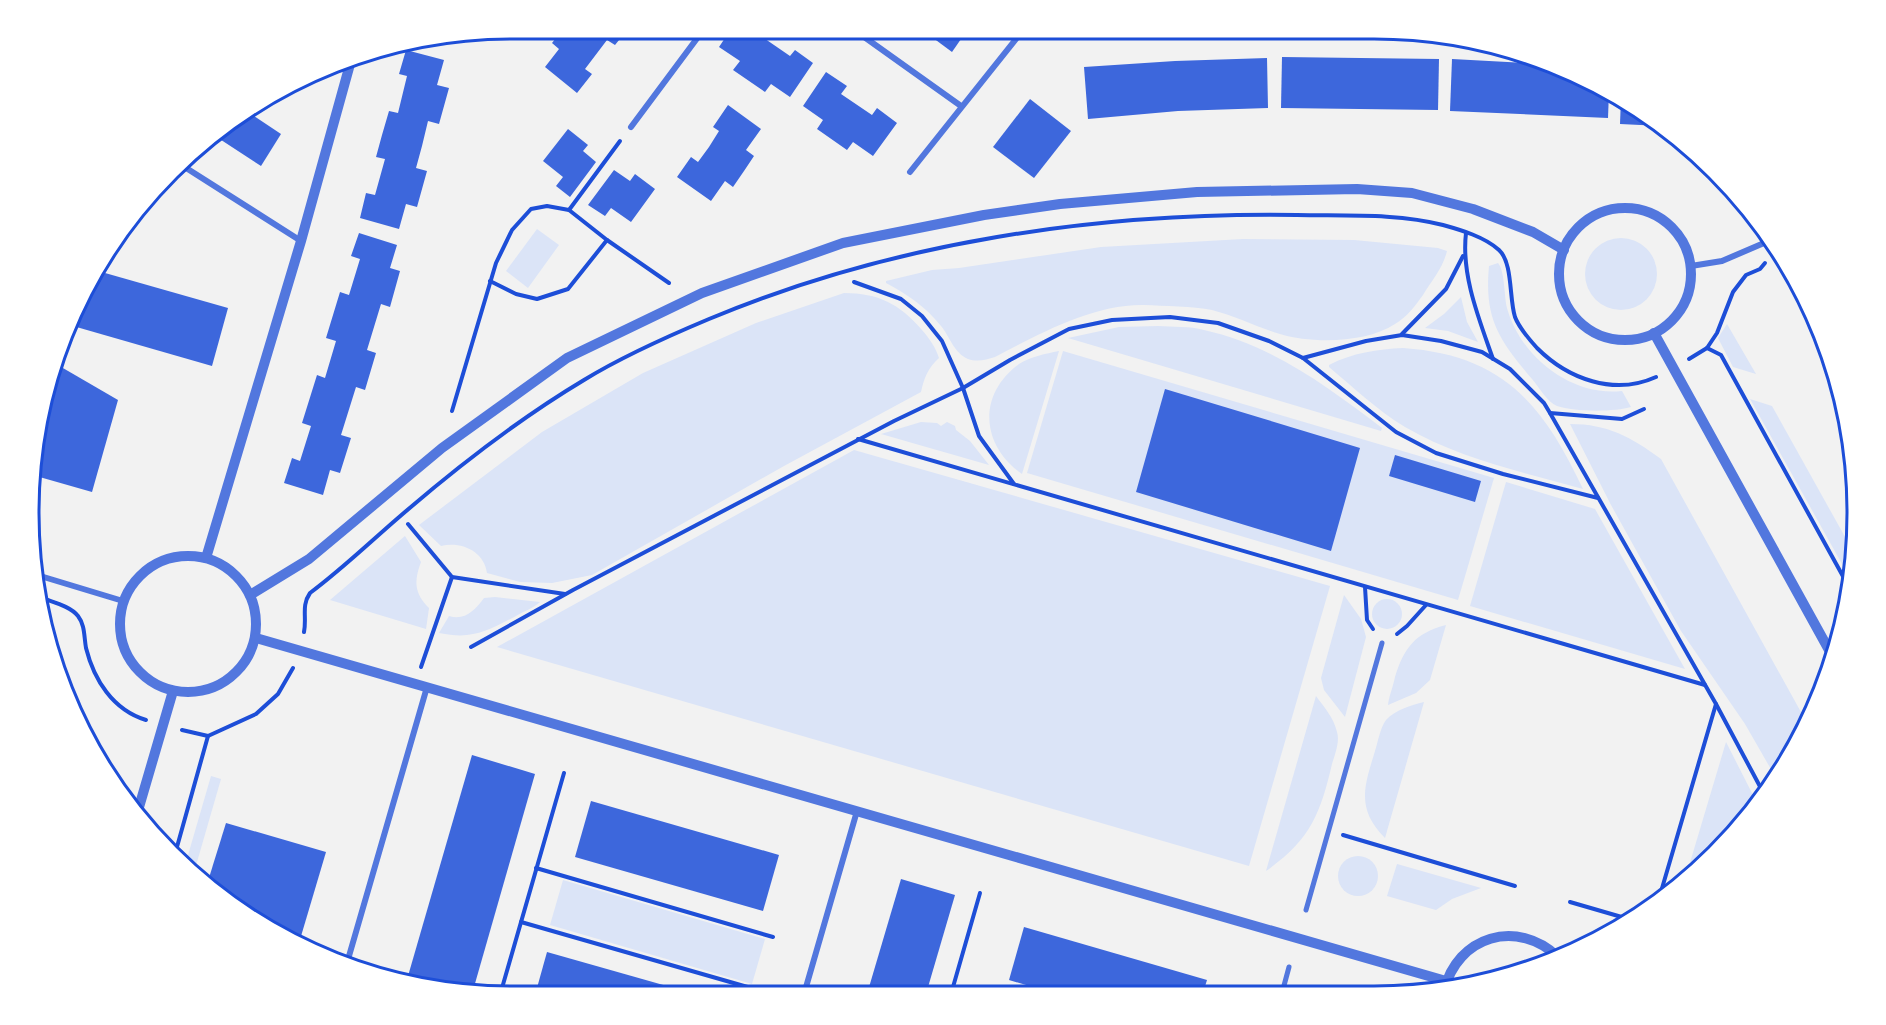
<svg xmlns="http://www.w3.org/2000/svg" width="1886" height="1025" font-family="'Varela Round',sans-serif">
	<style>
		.green { fill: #dbe4f7 }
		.building { fill: #3d67dc }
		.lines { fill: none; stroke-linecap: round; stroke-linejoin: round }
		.path { stroke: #1d4ed8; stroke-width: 4 }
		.pedestrian { stroke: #5277de; stroke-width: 5 }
		.minor { stroke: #5277de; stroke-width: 6 }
		.tertiary { stroke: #5277de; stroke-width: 10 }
		.rim { fill: none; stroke: #1d4ed8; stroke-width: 3 }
	</style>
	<rect width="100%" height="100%" fill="#f2f2f2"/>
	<g class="green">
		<polygon points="537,229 559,245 528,288 506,271"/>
		<circle cx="1621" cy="274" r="36"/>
		<path d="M 1243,239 L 1354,240 L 1438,248 L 1447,251 C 1443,268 1432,280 1423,295 C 1415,306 1407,317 1395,324 C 1366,343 1313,344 1280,334 C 1257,327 1235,316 1212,310 C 1193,306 1164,306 1144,305 C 1093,304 1039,334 995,357 C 986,360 977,362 968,359 C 954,353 950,337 941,326 C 926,307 907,294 886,283 L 886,281 L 932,270 L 959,268 L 1101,247 Z"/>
		<path d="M 1498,263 C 1505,271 1504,296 1507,308 C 1520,356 1571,397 1622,391 L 1631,407 C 1615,412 1574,412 1557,406 C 1547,402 1539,387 1532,379 C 1499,340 1484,319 1489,266 Z"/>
		<path d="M 844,293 C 878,293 900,304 922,330 C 929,338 936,348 939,358 C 928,368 924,378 921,392 L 784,466 L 592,575 L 552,583 L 520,582 L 487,573 C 484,551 461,541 441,546 L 419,525 L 542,432 L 643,373 L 756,323 Z"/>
		<polygon points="1461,297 1467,322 1478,342 1448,331 1425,328 1444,314"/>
		<polygon points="1727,324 1756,374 1733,367 1718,338"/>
		<path d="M 1158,326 C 1173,327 1190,326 1204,330 C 1272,345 1328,387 1382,428 L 1381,431 L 1068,338 L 1119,327 Z"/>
		<path d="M 1403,348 C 1503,355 1543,404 1583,489 C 1523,472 1460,459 1405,427 C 1377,410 1354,388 1329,367 L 1329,365 C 1352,353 1378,349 1403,348 Z"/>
		<path d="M 1059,351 L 1022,474 C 981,445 977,395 1019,364 C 1032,356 1045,354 1059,351 Z"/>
		<polygon points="1063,351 1494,478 1458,600 1027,473"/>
		<polygon points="1750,399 1772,406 1854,553 1852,582"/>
		<polygon points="921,422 937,423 941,426 947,422 955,426 956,430 970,441 989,465 881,434"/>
		<path d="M 1570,424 C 1608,424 1631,437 1661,459 L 1807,723 L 1793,754 L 1776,778 L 1745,724 L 1681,631 L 1611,505 Z"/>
		<polygon points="854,450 1330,586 1249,866 497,647"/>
		<polygon points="1506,482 1595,509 1685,669 1470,606"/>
		<path d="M 405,536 L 421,562 C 414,581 414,593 429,608 L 426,629 L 330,600 Z"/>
		<polygon points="1344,595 1361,619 1366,637 1345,717 1324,690 1321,678"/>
		<path d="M 495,597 L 540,602 C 534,608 524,611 516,616 C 487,631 473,640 439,633 L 449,616 C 465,621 475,610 484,598 Z"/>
		<circle cx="1387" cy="614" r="15"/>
		<path d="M 1446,625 L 1430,680 L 1416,693 L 1388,705 C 1389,696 1393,687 1395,677 C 1404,648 1415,633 1446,625 Z"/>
		<path d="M 1316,696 C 1324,707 1334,718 1337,732 C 1340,742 1335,754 1332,764 C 1320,815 1310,840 1266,871 Z"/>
		<path d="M 1424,702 L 1385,838 C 1356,809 1364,787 1375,751 C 1378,742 1380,728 1386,720 C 1395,710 1411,705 1424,702 Z"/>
		<path d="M 1726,742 L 1756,801 C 1734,809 1733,828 1722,845 C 1717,853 1695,869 1686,876 Z"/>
		<polygon points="211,776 221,779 195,869 186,862"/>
		<circle cx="1358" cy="876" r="20"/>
		<polygon points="1397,864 1481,888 1452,899 1436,910 1387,896"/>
		<polygon points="563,880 765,939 752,984 550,925"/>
	</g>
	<g class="building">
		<polygon points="563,29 628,29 615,45 607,40 585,69 592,74 577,93 545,67 559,49 552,43"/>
		<polygon points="731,29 762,29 758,34 790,56 795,50 813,63 790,97 771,84 765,92 733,70 740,61 719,47"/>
		<polygon points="921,29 968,29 952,52"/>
		<polygon points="406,50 444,60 437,85 449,88 439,124 428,121 422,146 416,168 427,171 417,207 406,204 399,229 360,218 366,193 375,195 385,159 376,157 382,135 389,111 398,113 407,76 399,74"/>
		<polygon points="1282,57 1439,59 1438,110 1281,108"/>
		<polygon points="1267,58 1268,108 1178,111 1088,119 1084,67 1175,61"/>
		<polygon points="1452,59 1545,64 1609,91 1608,118 1450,111"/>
		<polygon points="826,72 847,86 841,94 872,115 877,108 897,123 873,156 853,142 847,150 817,129 823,120 803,106"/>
		<polygon points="1621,98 1661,126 1620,124"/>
		<polygon points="1030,99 1071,131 1034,178 993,147"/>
		<polygon points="728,105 761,129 746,150 754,156 744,171 733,187 725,181 711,201 677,177 691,157 698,162 709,147 719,131 713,127"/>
		<polygon points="248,112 281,134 261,166 212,134 218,129"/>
		<polygon points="568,129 588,145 583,151 596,162 570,197 556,186 563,177 543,161"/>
		<polygon points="614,170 630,181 635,174 655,189 631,222 611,208 605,216 588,205"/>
		<polygon points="359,233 397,245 390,268 400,271 390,307 381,304 367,350 376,353 365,390 356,387 341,435 351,438 340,473 330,470 323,495 284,483 292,458 300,461 311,426 302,423 317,375 325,378 336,341 326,338 340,292 349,295 360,259 351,256"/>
		<polygon points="98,271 228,308 212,366 73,326"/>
		<polygon points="56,364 118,400 92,492 36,476 45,388"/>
		<polygon points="1165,389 1360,448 1331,551 1136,492"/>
		<polygon points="1395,455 1481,481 1475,502 1389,476"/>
		<polygon points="472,755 535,774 472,994 406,983"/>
		<polygon points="591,801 779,855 763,911 575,857"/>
		<polygon points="226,823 326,852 299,943 271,932 208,881"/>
		<polygon points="901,879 955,895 926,994 867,994"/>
		<polygon points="1024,927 1207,980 1203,993 1057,994 1009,980"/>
		<polygon points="547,952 688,992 694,995 535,995"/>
	</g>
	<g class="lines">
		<g class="path">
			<polyline points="569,210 620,141"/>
			<path d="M 1466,233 C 1461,275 1479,319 1493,359"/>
			<polyline points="490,281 516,294 537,299 568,289 607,240"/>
			<polyline points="854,282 901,299 922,316 942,341 963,388 979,436 1014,484"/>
			<polyline points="1402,334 1446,289 1463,256"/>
			<polyline points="1707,348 1721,355 1850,589"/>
			<polyline points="1303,358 1366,341 1402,335 1441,341 1482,352 1510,369 1544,403 1550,413 1716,704 1764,794"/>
			<polyline points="1689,359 1707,348 1717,333 1733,292 1746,275 1760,269 1765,263"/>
			<polyline points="452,411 496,263 512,230 531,209 547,206 569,210 607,240 669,283"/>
			<polyline points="1550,413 1622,419 1644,409"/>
			<polyline points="858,439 1705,685"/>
			<polyline points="408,524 452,577 565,594"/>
			<polyline points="1365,587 1367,620 1373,629"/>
			<path d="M 45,599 C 56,603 71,607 78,616 C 85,625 84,637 86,648 C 94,680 113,710 146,720"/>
			<path d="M 304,632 C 307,617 301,606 310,593 C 341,570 369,543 398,518 C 457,467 517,420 584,380 C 623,356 666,337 709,319 C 893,242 1097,212 1297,215 C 1344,216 1398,213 1443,225 C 1461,230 1485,237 1499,250 C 1513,263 1509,298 1515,317 C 1519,328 1529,339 1537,348 C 1568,379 1614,396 1656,377"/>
			<polyline points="1397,634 1407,626 1426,605"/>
			<polyline points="471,647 573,590 894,421 963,388 1010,360 1069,329 1112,320 1170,317 1218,323 1269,341 1303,358 1396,432 1436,453 1503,474 1598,498"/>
			<polyline points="421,667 452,577"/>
			<polyline points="182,730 208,736 256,714 278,694 293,668"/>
			<polyline points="1343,835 1515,886"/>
			<polyline points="175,854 208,736"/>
			<polyline points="536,868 773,937"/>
			<polyline points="1570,902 1632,920"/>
			<polyline points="1658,902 1716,704"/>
			<polyline points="521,922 758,990"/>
			<polyline points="951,994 980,893"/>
			<polyline points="500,995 564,773"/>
		</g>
		<g class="pedestrian">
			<polyline points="1306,910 1382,643"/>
			<polyline points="1282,993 1289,967"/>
		</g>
		<g class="minor">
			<polyline points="853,29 961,106"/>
			<polyline points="631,127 704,29"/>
			<polyline points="183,166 301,241"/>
			<polyline points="910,172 1024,29"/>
			<polyline points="1691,266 1722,261 1771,240"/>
			<polyline points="37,575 123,601"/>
			<polyline points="347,963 427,687"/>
			<polyline points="804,994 857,811"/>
		</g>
		<g class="tertiary">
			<circle cx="1625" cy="274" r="66"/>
			<polyline points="1654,333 1834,659"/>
			<circle cx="188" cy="624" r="68"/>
			<polyline points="206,558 301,241 352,57"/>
			<polyline points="250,595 309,559 442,448 567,358 702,293 843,243 984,215 1060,204 1197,192 1357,189 1412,193 1473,209 1533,232 1564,250"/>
			<polyline points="256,638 1446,981"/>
			<polyline points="137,814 173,691"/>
			<path d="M 1444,991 C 1457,936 1517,918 1558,957"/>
		</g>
	</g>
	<path d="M0 0H1886V1025H0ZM512 39H1374A473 473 0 0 1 1847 512V513A473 473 0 0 1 1374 986H512A473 473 0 0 1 39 513V512A473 473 0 0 1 512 39Z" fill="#fff" fill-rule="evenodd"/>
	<path class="rim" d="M512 39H1374A473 473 0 0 1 1847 512V513A473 473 0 0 1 1374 986H512A473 473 0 0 1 39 513V512A473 473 0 0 1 512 39Z"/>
</svg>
